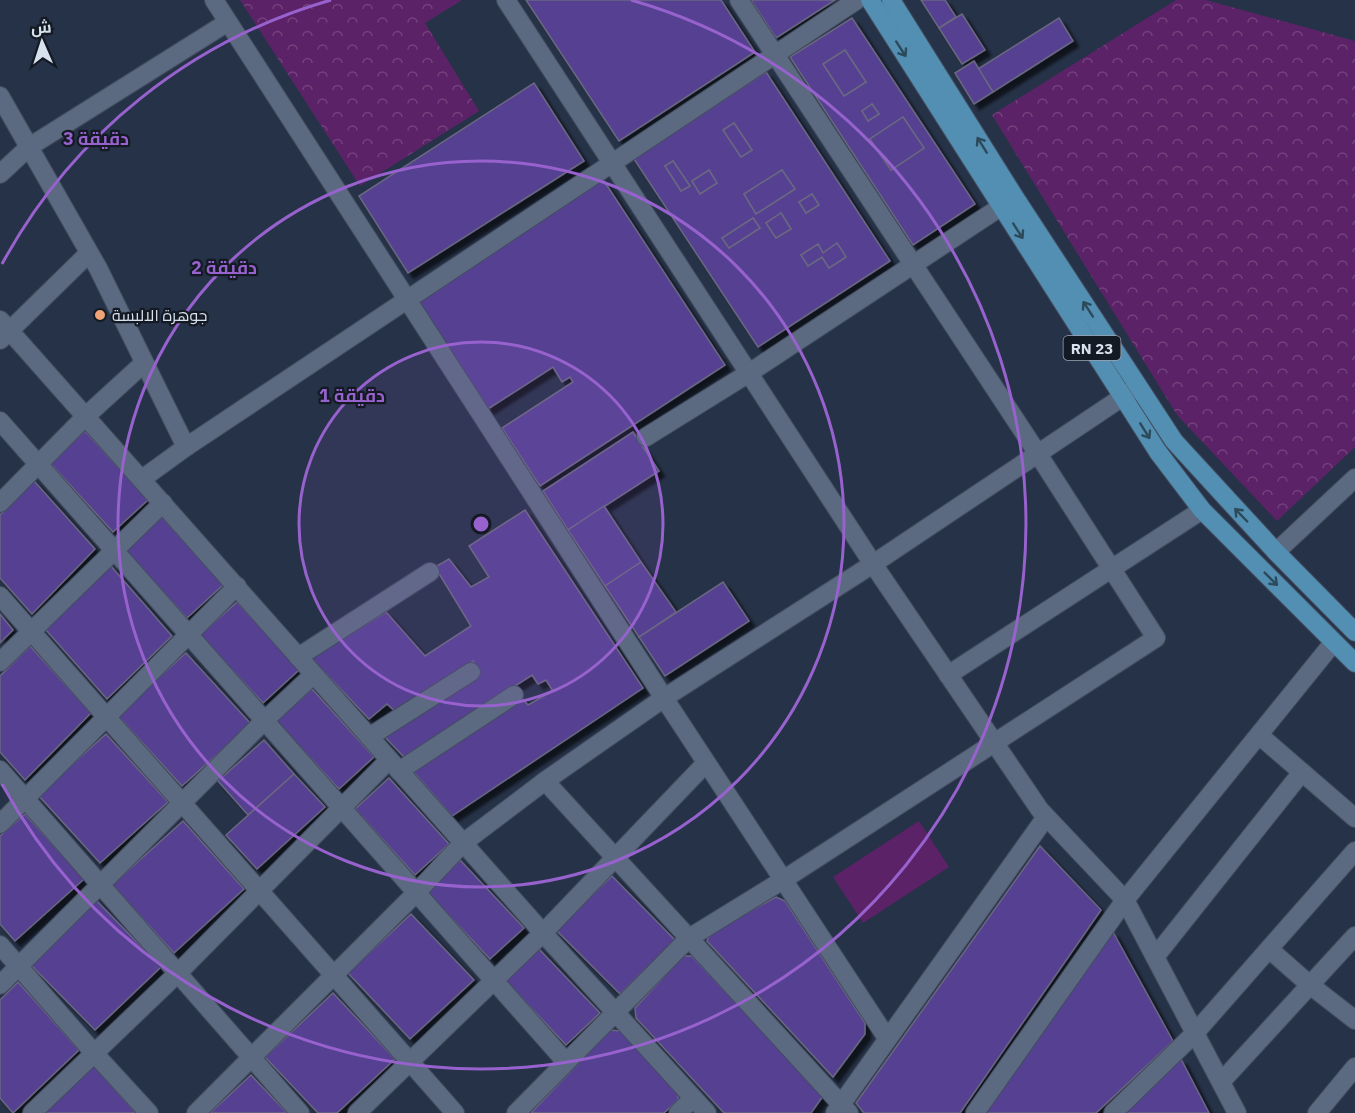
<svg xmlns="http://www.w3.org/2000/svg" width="1355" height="1113" font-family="'IBM Plex Sans',Cairo,sans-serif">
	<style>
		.grass { fill: #5c2267 }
		.park { fill: url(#park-crowns) }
		.building { fill: #544092; stroke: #6a6781; stroke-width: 1.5; fill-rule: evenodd; filter: url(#shadow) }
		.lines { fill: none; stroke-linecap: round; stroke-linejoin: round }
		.street-casing { stroke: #434d5f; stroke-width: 20 }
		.primary-casing { stroke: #434d5f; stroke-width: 20 }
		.street { stroke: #5b6981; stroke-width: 18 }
		.primary { stroke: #528fb2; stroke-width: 18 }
		.oneway { stroke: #2d495c }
		.ring { fill: none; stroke: #9762cd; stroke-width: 3 }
		.poi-dot { fill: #efa377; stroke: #141a23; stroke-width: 2 }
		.labels { text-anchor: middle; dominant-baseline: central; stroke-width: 4.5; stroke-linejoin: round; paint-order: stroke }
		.shield { fill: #141a23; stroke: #9da5b1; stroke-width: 1.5 }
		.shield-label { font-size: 15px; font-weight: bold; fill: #d8e1ee }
		.poi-label { font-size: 16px; fill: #d8e1ee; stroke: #141a23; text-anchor: start }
		.centre { fill: #9762cd; stroke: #141a23; stroke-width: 3 }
		.ring-label { font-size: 18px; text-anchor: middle; font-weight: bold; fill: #9762cd; stroke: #141a23; stroke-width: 4.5; stroke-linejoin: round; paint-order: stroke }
	</style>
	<defs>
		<pattern id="park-crowns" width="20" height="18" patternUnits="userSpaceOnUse" patternTransform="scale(1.5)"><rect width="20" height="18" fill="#5c2267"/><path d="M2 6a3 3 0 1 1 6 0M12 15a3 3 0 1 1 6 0" fill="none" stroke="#73427d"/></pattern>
		<filter id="shadow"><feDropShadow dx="5.5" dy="5.5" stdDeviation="1.5" flood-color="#0009"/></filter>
	</defs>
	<rect width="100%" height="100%" fill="#263247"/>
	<polygon class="grass" points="919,821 949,867 863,923 833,877"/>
	<g class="park">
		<polygon points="240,0 462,0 425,23 479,111 360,186"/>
		<polygon points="1176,0 1206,0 1355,41 1355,447 1277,521 1177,415 992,115"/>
	</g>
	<g class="building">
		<polygon points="526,0 721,0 755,52 619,141"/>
		<polygon points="751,0 835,0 776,38"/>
		<polygon points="921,0 945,0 956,17 939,28"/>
		<polygon points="962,14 985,50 962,64 939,28"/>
		<path d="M 852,18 L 975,204 L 913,245 L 790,57 ZM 845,50 L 866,82 L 844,96 L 823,64 ZM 872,104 L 879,114 L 868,121 L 862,111 ZM 903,117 L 924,148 L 891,170 L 870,139 Z"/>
		<polygon points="1059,18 1073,41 993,92 978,69"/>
		<polygon points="845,50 866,82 844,96 823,64"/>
		<polygon points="974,61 993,92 974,104 955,73"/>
		<path d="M 766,72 L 890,261 L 758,347 L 634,159 ZM 734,123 L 752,150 L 741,157 L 723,130 ZM 673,161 L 690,186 L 681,191 L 665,166 ZM 709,170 L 717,183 L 700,194 L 692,181 ZM 782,170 L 795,189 L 756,214 L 744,194 ZM 812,194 L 819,205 L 806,213 L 799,202 ZM 781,213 L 791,229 L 776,238 L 766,223 ZM 753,218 L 760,228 L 729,248 L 722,238 ZM 837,243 L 846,257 L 829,268 L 822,257 L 808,266 L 801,255 L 818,244 L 823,253 Z"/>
		<polygon points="534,83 584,161 408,273 359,196"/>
		<polygon points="872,104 879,114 868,121 862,111"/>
		<polygon points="903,117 924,148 891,170 870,139"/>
		<polygon points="734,123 752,150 741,157 723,130"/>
		<polygon points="673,161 690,186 681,191 665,166"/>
		<polygon points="709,170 717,183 700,194 692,181"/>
		<polygon points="782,170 795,189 756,214 744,194"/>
		<polygon points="602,178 725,365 540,486 502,428 573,382 570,377 562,382 553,367 488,409 416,299"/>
		<polygon points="812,194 819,205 806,213 799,202"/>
		<polygon points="781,213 791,229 776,238 766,223"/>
		<polygon points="753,218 760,228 729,248 722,238"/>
		<polygon points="837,243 846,257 829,268 822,257 808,266 801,255 818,244 823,253"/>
		<polygon points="85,431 148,500 113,532 50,463"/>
		<polygon points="633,432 659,471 568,530 543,491"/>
		<polygon points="34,481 95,549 32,614 0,578 0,515"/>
		<polygon points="604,506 641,562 605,586 568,530"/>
		<polygon points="525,510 643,688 452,816 411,769 521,697 528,705 553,691 546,680 538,684 532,675 404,757 384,736 480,672 473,661 397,713 387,704 369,719 311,658 386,612 425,656 471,626 435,567 449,559 471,587 489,577 469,546"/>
		<polygon points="162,517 223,585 187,618 125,550"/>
		<polygon points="641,562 676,612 639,637 605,586"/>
		<polygon points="110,565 172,636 107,699 46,630"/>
		<polygon points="723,582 749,621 665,676 639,637"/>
		<polygon points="237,602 299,670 263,703 200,635"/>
		<polygon points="0,614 13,630 0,643"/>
		<polygon points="30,646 91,713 25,780 0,752 0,676"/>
		<polygon points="186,653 251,724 182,786 117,715"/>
		<polygon points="312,689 374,757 339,789 276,721"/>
		<polygon points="106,734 168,802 100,863 38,795"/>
		<polygon points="264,740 294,774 248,815 218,781"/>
		<polygon points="294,774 325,807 257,869 226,835"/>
		<polygon points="389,778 449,844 415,875 355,809"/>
		<polygon points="25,814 84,879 15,941 0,924 0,836"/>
		<polygon points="183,821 244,889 174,953 112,885"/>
		<polygon points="1040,846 1101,910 960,1113 864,1113 856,1103"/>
		<polygon points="460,860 524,928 490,959 426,891"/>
		<polygon points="612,876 675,940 620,994 556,930"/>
		<polygon points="776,897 785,901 865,1023 865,1034 833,1077 707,941 710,933"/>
		<polygon points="96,900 161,967 95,1030 30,964"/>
		<polygon points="411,914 474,980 410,1039 348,973"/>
		<polygon points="1113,932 1173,1041 1096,1113 983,1113"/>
		<polygon points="538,948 600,1013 566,1045 504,979"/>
		<polygon points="683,956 692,956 823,1096 811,1113 724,1113 636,1018 635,1008"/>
		<polygon points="18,982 79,1050 13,1113 0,1098 0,1000"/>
		<polygon points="333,993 395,1059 337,1113 318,1113 265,1057"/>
		<polygon points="610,1030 621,1031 678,1094 678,1100 664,1113 531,1113"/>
		<polygon points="1181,1059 1209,1113 1123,1113"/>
		<polygon points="92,1064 136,1113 40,1113"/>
		<polygon points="251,1075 287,1113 210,1113"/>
	</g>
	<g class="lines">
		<defs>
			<g id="street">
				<polyline points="214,0 664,698 887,1038"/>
				<polyline points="506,0 873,564 1040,810 1125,900 1237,1113"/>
				<polyline points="0,96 98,268 186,447"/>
				<polyline points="0,174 29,147 228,22"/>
				<polyline points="0,320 543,933 707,1113"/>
				<polyline points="0,340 89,253"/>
				<polyline points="0,421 566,1062"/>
				<polyline points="646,437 749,373 1002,206"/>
				<polyline points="142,479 186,447 857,0"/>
				<polyline points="0,503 86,416 144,363"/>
				<polyline points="1276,552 1355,478"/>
				<polyline points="0,596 455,1113"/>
				<polyline points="298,657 430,572"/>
				<polyline points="0,662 163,503"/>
				<polyline points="948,675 1202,510"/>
				<polyline points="1259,735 1355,818"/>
				<polyline points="369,737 471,672"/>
				<polyline points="0,770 300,1113"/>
				<polyline points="399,771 514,695"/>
				<polyline points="545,781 849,1113"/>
				<polyline points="0,824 237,586"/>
				<polyline points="0,945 94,1053 149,1113"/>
				<polyline points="1269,949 1310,985 1355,1020"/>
				<polyline points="1155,957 1302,772"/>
				<polyline points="0,985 264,721 313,675"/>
				<polyline points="1221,1082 1355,936"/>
				<polyline points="32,1113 178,973 389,760"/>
				<polyline points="196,1113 416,893 463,843 545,781 664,698 873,564 1136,388"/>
				<polyline points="357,1113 543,933 706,763"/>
				<polyline points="516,1113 689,938 783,880 1156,638 1038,454 739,0"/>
				<polyline points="678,1113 693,1098"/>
				<polyline points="835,1113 1046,817"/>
				<polyline points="975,1113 1125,900 1333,643"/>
				<polyline points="1113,1113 1195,1033 1355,851"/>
				<polyline points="1317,1113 1355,1067"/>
			</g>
			<g id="primary">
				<polyline points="870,0 1158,452 1202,510 1355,663"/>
				<polyline points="891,0 1014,196 1174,441 1276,552 1355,632"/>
			</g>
		</defs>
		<use href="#street" class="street-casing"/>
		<use href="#primary" class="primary-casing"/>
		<use href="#street" class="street"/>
		<use href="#primary" class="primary"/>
	</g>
	<defs><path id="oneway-shaft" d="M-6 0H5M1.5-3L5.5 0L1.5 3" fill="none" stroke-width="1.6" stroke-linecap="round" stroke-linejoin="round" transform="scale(1.5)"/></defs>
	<g class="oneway">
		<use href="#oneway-shaft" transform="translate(901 49) rotate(57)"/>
		<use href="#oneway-shaft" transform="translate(982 145) rotate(-122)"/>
		<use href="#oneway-shaft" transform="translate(1018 231) rotate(57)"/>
		<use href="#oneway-shaft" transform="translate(1088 309) rotate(-123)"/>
		<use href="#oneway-shaft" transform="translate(1145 431) rotate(58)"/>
		<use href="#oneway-shaft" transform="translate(1241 515) rotate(-134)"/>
		<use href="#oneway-shaft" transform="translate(1271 579) rotate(45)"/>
	</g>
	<circle cx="481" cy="524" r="182" fill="#9762cd" fill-opacity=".12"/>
	<g class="ring">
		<circle cx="481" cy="524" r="182"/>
		<circle cx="481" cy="524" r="363"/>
		<path d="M2 264A545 545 0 0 1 331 0M631 0A545 545 0 1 1 2 784"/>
	</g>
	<circle class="poi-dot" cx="100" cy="315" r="6"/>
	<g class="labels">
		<rect class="shield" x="1063.5" y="336" width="57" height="24" rx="4.5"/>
		<g class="shield-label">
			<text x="1092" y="348">RN 23</text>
		</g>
		<g class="poi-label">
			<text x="112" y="315">جوهرة الالبسة</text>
		</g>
	</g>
	<circle cx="481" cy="524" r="9" class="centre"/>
	<g class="ring-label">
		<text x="96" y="145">3 دقيقة</text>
		<text x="224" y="274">2 دقيقة</text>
		<text x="352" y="402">1 دقيقة</text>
	</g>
	<g transform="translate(42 42) rotate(357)" stroke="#141a23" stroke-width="4.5" paint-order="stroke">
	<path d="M0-4.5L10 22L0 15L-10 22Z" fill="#d8e1ee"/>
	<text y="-9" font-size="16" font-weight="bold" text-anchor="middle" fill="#d8e1ee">ش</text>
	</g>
</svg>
